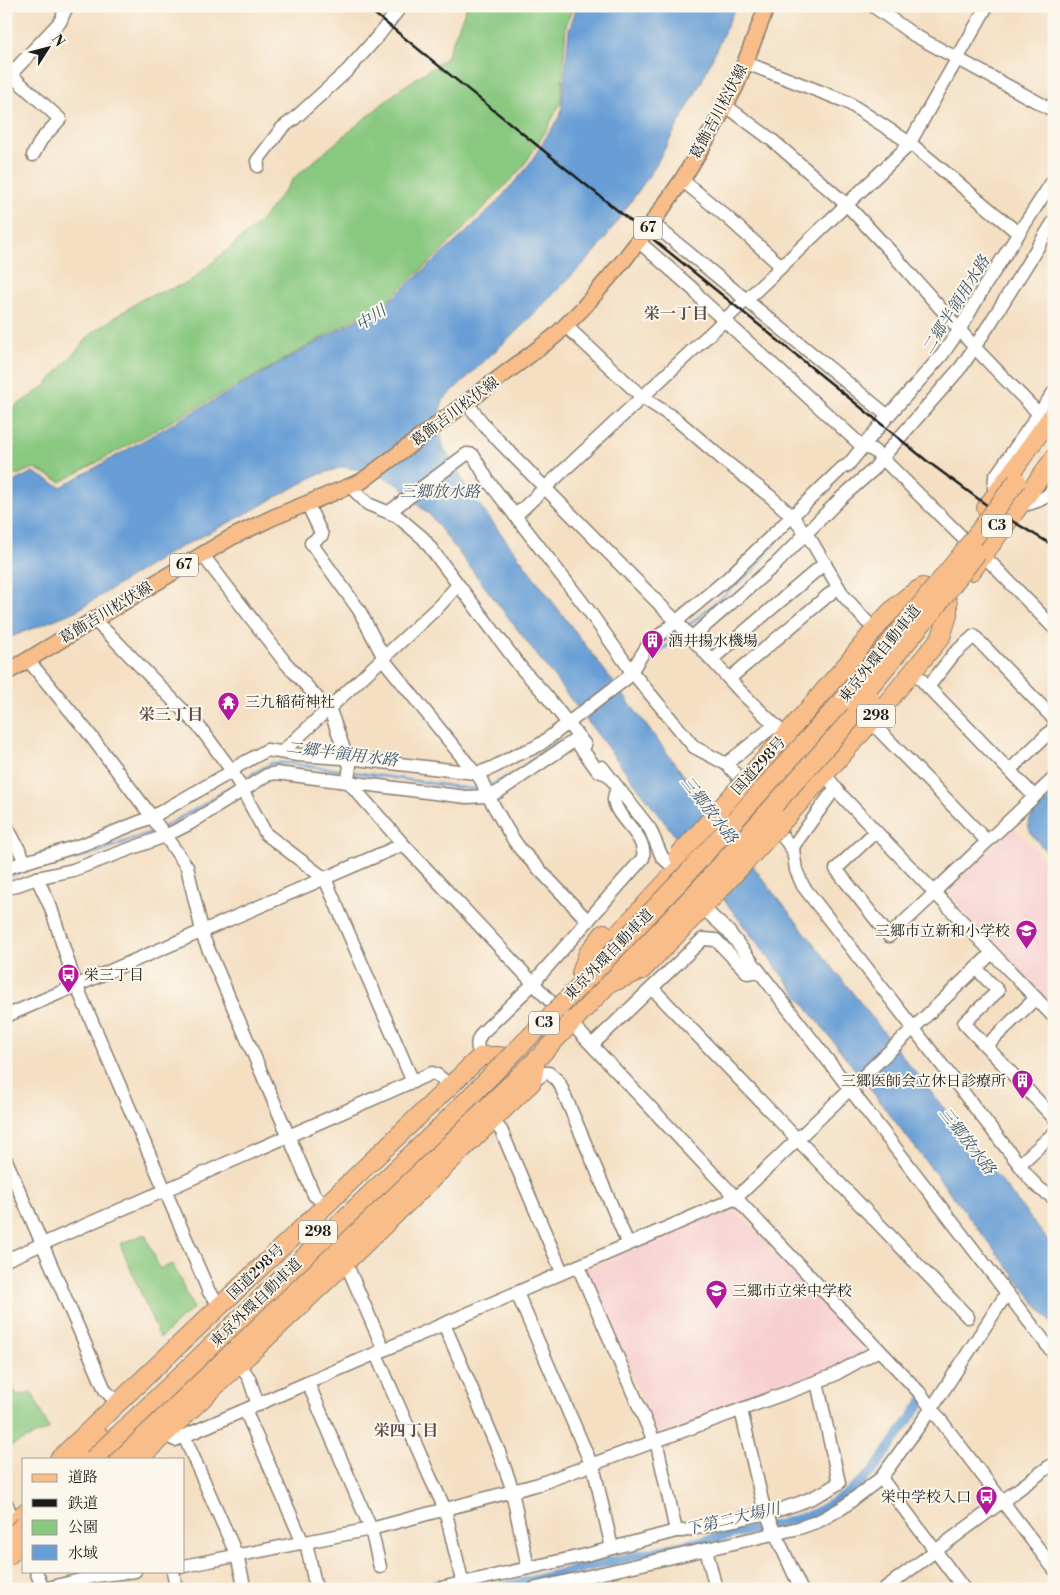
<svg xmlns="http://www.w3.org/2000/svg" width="1060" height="1595" font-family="'Libre Bodoni','Noto Serif JP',serif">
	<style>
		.built { fill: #f7cfd0 }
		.green { fill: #88c87f; stroke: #52724e }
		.water { fill: #679ed5; stroke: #425d78 }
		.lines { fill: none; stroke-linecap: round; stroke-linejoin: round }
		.stream { stroke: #679ed5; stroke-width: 2.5 }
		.canal { stroke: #679ed5; stroke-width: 9 }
		.minor-casing { stroke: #887e70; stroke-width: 15 }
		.major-casing { stroke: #887e70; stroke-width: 18 }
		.highway-casing { stroke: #887e70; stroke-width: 20 }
		.minor { stroke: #fff; stroke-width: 12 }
		.major { stroke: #f8bd89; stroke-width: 15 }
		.highway { stroke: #f8bd89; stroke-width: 18 }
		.rail { stroke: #1c1c1c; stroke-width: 2.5 }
		.highway-bridge-casing { stroke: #887e70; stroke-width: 20; stroke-linecap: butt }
		.highway-bridge { stroke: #f8bd89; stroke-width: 18 }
		.labels { text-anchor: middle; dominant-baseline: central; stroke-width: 4; stroke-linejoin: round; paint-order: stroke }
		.shield { fill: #fbf7ec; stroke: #5f5e5a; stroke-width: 1 }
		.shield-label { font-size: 14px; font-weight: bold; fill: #1c1c1c }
		.street-label { font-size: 15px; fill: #1c1c1c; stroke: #fbf7ec }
		.poi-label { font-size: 15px; fill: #1c1c1c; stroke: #fbf7ec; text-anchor: start }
		.water-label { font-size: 16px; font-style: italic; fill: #3e566f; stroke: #fbf7ec }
		.neighbourhood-label { font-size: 16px; font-weight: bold; fill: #5e4b48; stroke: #fbf7ec }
	</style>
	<rect width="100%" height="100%" fill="#fbf7ec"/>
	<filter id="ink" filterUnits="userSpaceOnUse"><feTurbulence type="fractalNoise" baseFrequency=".02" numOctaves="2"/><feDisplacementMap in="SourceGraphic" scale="10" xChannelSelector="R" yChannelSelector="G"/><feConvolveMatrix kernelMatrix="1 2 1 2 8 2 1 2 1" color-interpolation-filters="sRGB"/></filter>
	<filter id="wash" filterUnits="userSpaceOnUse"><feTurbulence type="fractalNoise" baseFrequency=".0096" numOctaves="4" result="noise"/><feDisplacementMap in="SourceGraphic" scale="20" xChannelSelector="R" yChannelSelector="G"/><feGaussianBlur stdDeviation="1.12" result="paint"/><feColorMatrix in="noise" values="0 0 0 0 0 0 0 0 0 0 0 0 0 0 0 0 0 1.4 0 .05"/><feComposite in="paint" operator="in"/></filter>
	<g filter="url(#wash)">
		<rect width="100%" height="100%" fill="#f4dfc3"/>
		<g class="built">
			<polygon points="1014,827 1054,869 1054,1007 944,894"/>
			<polygon points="732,1206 865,1350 832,1370 658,1436 586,1270"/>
		</g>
		<g class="green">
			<polygon points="467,6 573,6 566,26 561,102 546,131 522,168 444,249 389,299 278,363 61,482 34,468 6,479 6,413 45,386 93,332 144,298 188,283 259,223 295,177 399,90 446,58"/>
			<polygon points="145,1234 160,1269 173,1264 193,1308 160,1338 120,1244"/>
			<polygon points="6,1373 17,1396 32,1393 49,1429 6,1448"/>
		</g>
		<g class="water">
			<polygon points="577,6 736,6 701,83 653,170 597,250 523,325 443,400 439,413 440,433 444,450 456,465 465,486 758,873 1054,1248 1054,1327 727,904 430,515 412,500 401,486 370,471 342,467 315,476 238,518 171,552 76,611 6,639 6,485 33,472 61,487 388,302 462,236 496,203 526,169 561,114 569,30"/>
			<path d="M 1054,795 L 1054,859 C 1024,828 1017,824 1054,795 Z"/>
		</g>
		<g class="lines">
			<g class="stream">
				<polyline points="688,626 756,568 780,536"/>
				<polyline points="657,655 682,632"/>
				<polyline points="353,772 471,789 481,787"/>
				<polyline points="241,780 272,763 287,763 345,771"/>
				<polyline points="489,786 516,772 560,739"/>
				<polyline points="164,827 201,806 234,785"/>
				<polyline points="39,868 87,856 157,830"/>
				<polyline points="6,878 27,870"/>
			</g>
			<polyline class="canal" points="494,1589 655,1551 780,1524 815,1513 844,1496 873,1471 926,1396"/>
		</g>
	</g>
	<g filter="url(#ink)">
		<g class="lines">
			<defs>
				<g id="minor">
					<polyline points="873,6 914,35 1054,111"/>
					<polyline points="746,63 847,102 910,143 1018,233"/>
					<polyline points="6,73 10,74 60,119 41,140 33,155"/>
					<polyline points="6,79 60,22 67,6"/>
					<polyline points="726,106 772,140 847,205 891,252 978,351 1039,414"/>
					<polyline points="258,166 257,161 282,128 294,119 348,70 379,35 401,6"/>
					<polyline points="682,180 728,218 781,266"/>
					<polyline points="652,223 888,416"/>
					<polyline points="638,241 694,290 702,300 863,447 873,450 882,458 982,557 991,563 1054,628"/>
					<polyline points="566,326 642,397 677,420 726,462 771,497 792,516 812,542 843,595 866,621 877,629"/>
					<polyline points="467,403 488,430 676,621 741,692 825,774 841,795 1054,1017"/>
					<polyline points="353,486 355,491 368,504 397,516 423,538 522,669 545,694 585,745"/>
					<polyline points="996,495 994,488 995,477 1054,392"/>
					<polyline points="307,503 322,535 311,543 359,610 384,658"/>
					<path d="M 1020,506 C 1033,503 1046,500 1054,488"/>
					<polyline points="389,512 464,456 467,454 473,455 489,482 589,611 632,672 694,747 726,764 735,773 759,805"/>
					<polyline points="515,516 760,287 908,146 987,6"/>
					<polyline points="202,554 284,661 331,713 350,766 348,779 352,786 402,843 552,1003 919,1392 1054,1569"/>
					<polyline points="94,620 113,638 201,729 232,771 266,834 320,875 326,881 413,1082"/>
					<polyline points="691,638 776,564 841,498 874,469 882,458 962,366 991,322 1054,221"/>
					<path d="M 383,659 L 475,773 C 484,779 483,788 488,796 C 499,814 508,834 521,850 L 588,921"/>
					<polyline points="28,660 87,731 152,817 187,867 204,939 314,1195 326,1205"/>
					<polyline points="711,660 825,563"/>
					<polyline points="912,673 919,677 928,687 1034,796"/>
					<polyline points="729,679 838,587"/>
					<polyline points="928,687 954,654 974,636 1054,719"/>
					<polyline points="871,722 987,841"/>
					<polyline points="282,752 439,606 458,585"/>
					<polyline points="726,764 775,725"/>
					<polyline points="602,767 650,829 662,857 670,864"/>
					<polyline points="1010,770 1054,728"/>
					<polyline points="771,821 793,850 796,870 803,886 1032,1181 1040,1189 1054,1198"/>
					<polyline points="6,825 25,861"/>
					<polyline points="875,832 836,869 889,936 934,894"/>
					<polyline points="793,850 794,845 831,794 836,789"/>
					<path d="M 6,868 L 84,844 L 152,817 L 231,772 L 238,766 L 267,750 L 298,755 L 357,759 L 475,773 C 491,771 502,762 516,755 C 525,751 534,749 542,743 L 627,678 L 648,645 L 728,578 L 842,468 L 848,465 L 888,416 L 942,355 L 960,329 L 984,287 L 1054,179"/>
					<polyline points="37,878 51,908 74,980 209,1292 215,1299 223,1304"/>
					<polyline points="6,889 37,878 73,870 165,836 189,824 267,775 276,773 466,797 488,796 498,792 575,740 598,771 607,774"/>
					<polyline points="933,893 1054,778"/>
					<polyline points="703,908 729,932 1054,1354"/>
					<polyline points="976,968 998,991 964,1023 1054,1118"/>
					<polyline points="652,988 968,1317"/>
					<polyline points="6,1016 397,847 402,843"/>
					<polyline points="592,1045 703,939 716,940 748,973 759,971"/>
					<polyline points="986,1046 1036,998"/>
					<path d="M 481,1056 C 476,1047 476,1041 482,1033 L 534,983 L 540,975 L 643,858 C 647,834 617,821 614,800 C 614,796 616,791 617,788"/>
					<polyline points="532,1082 545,1073 549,1073 559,1082 628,1244"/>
					<polyline points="492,1121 501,1130 562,1272"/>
					<polyline points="6,1160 105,1390 117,1403"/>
					<polyline points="1020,1164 1054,1133"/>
					<polyline points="6,1260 432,1073 437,1075 451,1086"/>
					<polyline points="343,1265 349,1270 384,1350"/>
					<polyline points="578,1266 654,1441"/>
					<polyline points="517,1293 592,1466"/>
					<polyline points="444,1324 499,1452 513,1491"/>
					<polyline points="376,1354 430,1477 445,1509 464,1589"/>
					<polyline points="239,1364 249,1378 258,1405"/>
					<polyline points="308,1383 371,1529 380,1567"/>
					<polyline points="245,1410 303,1543"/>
					<polyline points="741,1410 764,1509 801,1589"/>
					<polyline points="166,1433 171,1438 175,1440 736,1198 992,953"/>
					<polyline points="184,1436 237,1556 245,1589"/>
					<polyline points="656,1440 676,1531"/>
					<polyline points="593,1465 612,1548"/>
					<polyline points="881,1478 964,1589"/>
					<polyline points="512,1491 528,1568"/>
					<polyline points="6,1503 17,1529"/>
					<polyline points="306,1542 316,1589"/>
					<polyline points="706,1549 716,1589"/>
					<polyline points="184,1566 371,1529 539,1484 832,1376 879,1350"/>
					<polyline points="36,1571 43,1589"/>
					<polyline points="173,1571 176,1589"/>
					<polyline points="44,1589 96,1576 135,1571"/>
					<path d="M 436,1589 L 586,1555 L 676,1531 L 683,1531 C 736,1518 793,1514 839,1483 L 817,1382"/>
					<polyline points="533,1589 799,1528 819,1521 842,1508 881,1478 932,1408 1007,1293"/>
					<polyline points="884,1589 1054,1463"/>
				</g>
				<polyline id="major" points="6,673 230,538 274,517 362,481 555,336 583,308 624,260 652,223 682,180 714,127 736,86 767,6"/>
				<g id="highway">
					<polyline points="986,508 1054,413"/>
					<polyline points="972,571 1054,458"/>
					<path d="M 746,780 C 780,742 813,704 846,665 C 869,638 891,603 923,587"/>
					<polyline points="785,819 871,722 941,637 948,615 948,603"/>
					<polyline points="602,951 683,864"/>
					<polyline points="581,973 588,953 604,933"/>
					<polyline points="616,981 642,970 714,896"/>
					<polyline points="59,1459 326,1205 481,1056 500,1056"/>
					<polyline points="81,1459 103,1438"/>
					<polyline points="119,1459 536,1060 702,886"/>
					<polyline points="139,1459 343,1265 532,1082 536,1060"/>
					<polyline points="6,1530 24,1513"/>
				</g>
			</defs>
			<use href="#minor" class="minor-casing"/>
			<use href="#major" class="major-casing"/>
			<use href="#highway" class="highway-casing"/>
			<use href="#minor" class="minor"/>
			<use href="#major" class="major"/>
			<use href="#highway" class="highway"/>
			<polyline class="rail" points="365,6 927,461 992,509 1054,546"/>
			<defs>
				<g id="highway-bridge">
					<polyline points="855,704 931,613 977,553"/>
					<polyline points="678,856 746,780"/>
					<polyline points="702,886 870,698"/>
					<polyline points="714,896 785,819"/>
					<polyline points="93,1459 440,1127 594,972 683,878 850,692 961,555 1017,481"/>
					<polyline points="6,1541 24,1525"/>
					<polyline points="6,1558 24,1541"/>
				</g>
			</defs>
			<use href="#highway-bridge" class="highway-bridge-casing"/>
			<use href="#highway-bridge" class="highway-bridge"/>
		</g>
	</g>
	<defs>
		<symbol id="building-pin" viewBox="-11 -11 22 30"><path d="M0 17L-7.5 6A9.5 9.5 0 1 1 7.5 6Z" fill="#b5179e" stroke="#fbf7ec"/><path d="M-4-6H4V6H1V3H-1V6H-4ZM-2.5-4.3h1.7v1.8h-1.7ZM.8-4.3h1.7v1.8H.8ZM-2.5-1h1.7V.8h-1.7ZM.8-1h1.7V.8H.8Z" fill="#fff"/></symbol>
		<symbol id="temple-pin" viewBox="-11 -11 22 30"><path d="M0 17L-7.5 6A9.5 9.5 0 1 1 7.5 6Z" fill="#b5179e" stroke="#fbf7ec"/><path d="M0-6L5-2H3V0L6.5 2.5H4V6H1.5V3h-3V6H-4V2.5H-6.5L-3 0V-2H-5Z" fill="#fff"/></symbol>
		<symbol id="school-pin" viewBox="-11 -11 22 30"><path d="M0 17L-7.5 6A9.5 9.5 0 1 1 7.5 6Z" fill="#b5179e" stroke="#fbf7ec"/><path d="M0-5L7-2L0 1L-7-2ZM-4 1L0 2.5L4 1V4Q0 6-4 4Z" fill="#fff"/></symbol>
		<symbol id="bus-pin" viewBox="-11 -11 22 30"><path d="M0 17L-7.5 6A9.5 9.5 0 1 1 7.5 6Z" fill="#b5179e" stroke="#fbf7ec"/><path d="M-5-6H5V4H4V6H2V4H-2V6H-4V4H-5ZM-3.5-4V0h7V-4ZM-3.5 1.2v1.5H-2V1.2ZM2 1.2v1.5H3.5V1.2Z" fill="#fff"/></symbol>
	</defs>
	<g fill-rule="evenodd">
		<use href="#building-pin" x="640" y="628" width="25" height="34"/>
		<use href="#temple-pin" x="216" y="690" width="25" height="34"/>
		<use href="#school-pin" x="1014" y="918" width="25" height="34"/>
		<use href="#bus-pin" x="56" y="962" width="25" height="34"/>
		<use href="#building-pin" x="1010" y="1068" width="25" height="34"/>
		<use href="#school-pin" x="704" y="1278" width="25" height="34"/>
		<use href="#bus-pin" x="974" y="1484" width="25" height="34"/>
	</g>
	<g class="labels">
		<g class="shield">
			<rect x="634" y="216.5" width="28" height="23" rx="4"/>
			<rect x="982" y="514.5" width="30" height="23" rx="4"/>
			<rect x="170" y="553.5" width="28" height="23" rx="4"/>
			<rect x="857" y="704.5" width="38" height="23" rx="4"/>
			<rect x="529" y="1011.5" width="30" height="23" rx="4"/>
			<rect x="299" y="1220.5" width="38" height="23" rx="4"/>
		</g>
		<g class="shield-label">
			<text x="648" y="228">67</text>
			<text x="997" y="526">C3</text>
			<text x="184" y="565">67</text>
			<text x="876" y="716">298</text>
			<text x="544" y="1023">C3</text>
			<text x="318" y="1232">298</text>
		</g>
		<g class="street-label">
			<text transform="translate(719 112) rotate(-62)">葛飾吉川松伏線</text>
			<text transform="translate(455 412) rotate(-37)">葛飾吉川松伏線</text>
			<text transform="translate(106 613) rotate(-31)">葛飾吉川松伏線</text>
			<text transform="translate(880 654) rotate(-51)">東京外環自動車道</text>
			<text transform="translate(759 766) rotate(-48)">国道298号</text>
			<text transform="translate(609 955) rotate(-46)">東京外環自動車道</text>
			<text transform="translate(256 1272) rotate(-44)">国道298号</text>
			<text transform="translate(256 1303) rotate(-44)">東京外環自動車道</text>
		</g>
		<g class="poi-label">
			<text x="668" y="641">酒井揚水機場</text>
			<text x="245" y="702">三九稲荷神社</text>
			<text x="1010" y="931" text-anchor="end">三郷市立新和小学校</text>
			<text x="84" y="975">栄三丁目</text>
			<text x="1006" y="1081" text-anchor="end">三郷医師会立休日診療所</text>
			<text x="732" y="1291">三郷市立栄中学校</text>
			<text x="971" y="1497" text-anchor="end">栄中学校入口</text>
		</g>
		<g class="water-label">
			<text transform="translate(956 305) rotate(-58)">二郷半領用水路</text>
			<text transform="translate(371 318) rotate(-33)">中川</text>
			<text x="440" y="492">三郷放水路</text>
			<text transform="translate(342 754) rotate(7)">二郷半領用水路</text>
			<text transform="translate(709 810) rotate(52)">三郷放水路</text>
			<text transform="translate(967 1141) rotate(52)">三郷放水路</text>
			<text transform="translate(733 1519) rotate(-13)">下第二大場川</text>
		</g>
		<g class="neighbourhood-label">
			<text x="676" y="314">栄一丁目</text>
			<text x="171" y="715">栄三丁目</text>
			<text x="406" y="1431">栄四丁目</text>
		</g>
	</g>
	<rect width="1060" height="1595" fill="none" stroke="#fbf7ec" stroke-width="25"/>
	<rect x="22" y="1458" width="162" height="115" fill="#fbf7ec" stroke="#a29f99"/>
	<rect x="32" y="1474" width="25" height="8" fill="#f8bd89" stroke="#a29f99"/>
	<text x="68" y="1482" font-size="15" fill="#1c1c1c">道路</text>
	<rect x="32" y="1499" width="25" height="8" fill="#1c1c1c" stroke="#a29f99"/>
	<text x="68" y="1508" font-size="15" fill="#1c1c1c">鉄道</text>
	<rect x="32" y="1520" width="25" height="15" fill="#88c87f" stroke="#a29f99"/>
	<text x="68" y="1532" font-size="15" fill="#1c1c1c">公園</text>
	<rect x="32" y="1545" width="25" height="15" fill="#679ed5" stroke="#a29f99"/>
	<text x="68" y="1558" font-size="15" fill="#1c1c1c">水域</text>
	<g transform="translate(48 48) rotate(54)" stroke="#fbf7ec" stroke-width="4" paint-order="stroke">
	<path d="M0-4L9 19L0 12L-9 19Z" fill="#1c1c1c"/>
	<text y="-8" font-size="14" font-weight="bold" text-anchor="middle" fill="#1c1c1c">N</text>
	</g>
</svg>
